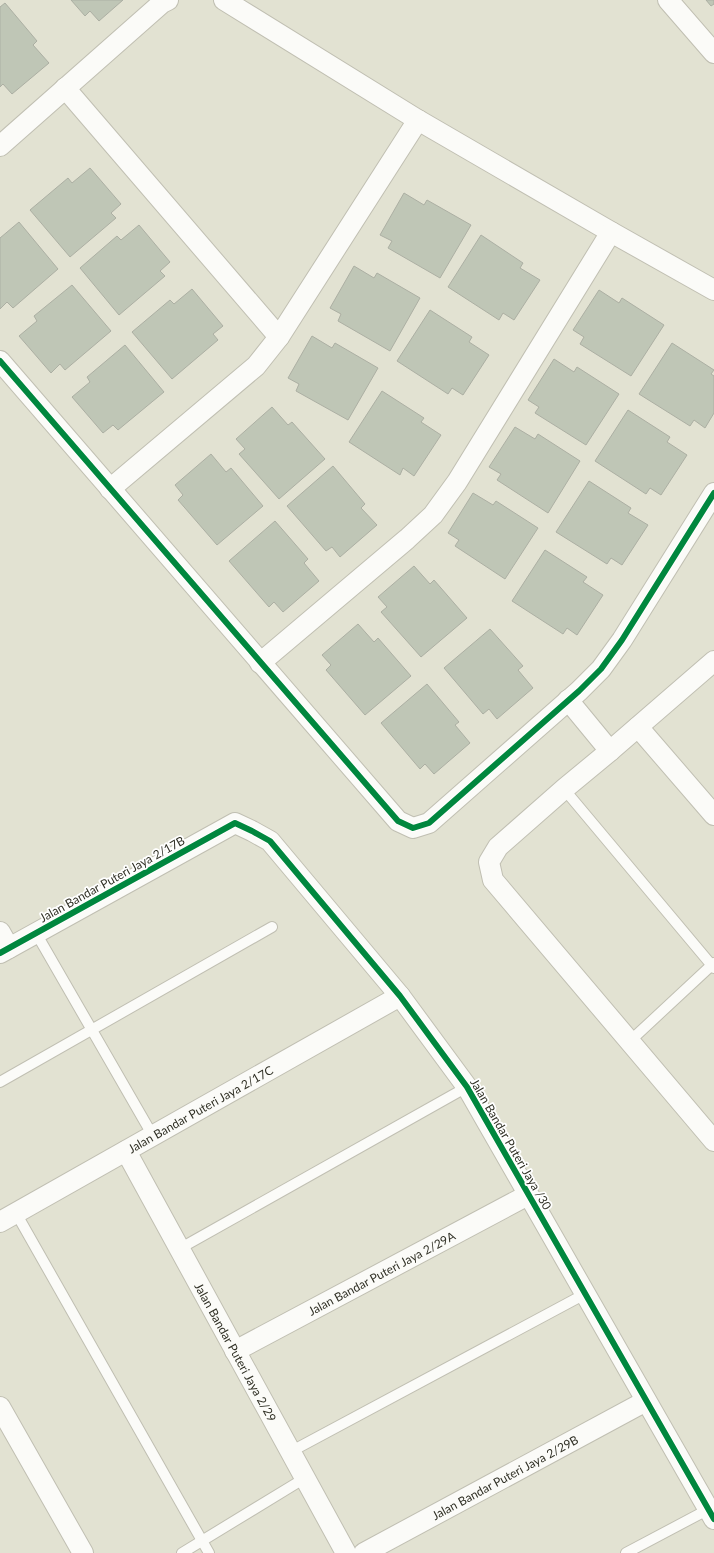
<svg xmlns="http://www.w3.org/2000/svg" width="714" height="1553" font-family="Lato,sans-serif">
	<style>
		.building { fill: #bfc6b6; stroke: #acafa3 }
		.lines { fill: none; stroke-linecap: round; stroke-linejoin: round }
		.lane-casing { stroke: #c0bfb2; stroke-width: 12 }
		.street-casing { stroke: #c0bfb2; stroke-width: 22 }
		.lane { stroke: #fbfbf8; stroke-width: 10 }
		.street { stroke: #fbfbf8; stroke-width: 20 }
		.cycleway-casing { stroke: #fff; stroke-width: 8 }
		.cycleway { stroke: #00873e; stroke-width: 6 }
		.labels { text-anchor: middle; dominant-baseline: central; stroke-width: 3.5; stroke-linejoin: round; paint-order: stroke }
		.street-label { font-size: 12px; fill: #303025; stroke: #fff }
	</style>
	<rect width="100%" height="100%" fill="#e2e2d2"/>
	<g class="building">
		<polygon points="71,0 123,0 99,21 90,11 85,16"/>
		<polygon points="706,0 714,0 714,4 711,6"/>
		<polygon points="5,3 37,41 33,45 49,63 12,94 3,84 0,87 0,7"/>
		<polygon points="90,168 121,204 111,213 116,218 70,257 30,210 68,178 72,183"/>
		<polygon points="404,193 424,205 427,200 471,225 440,278 388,248 392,241 380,235"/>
		<polygon points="19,222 58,269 13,308 7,302 0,309 0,238"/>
		<polygon points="139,225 170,262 160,271 165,276 119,315 80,268 117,236 121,240"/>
		<polygon points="481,235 523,263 520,268 540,280 514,320 503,313 499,320 448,287"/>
		<polygon points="354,266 374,278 377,273 420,298 390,351 338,321 341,314 330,308"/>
		<polygon points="72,285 111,331 65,370 60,364 51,373 19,336 37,321 34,316"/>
		<polygon points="192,289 223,326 213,334 218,340 172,379 132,332 170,300 174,304"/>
		<polygon points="599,290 619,303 622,298 664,325 631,376 580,344 584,337 573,330"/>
		<polygon points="430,310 472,337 469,342 489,355 463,395 452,388 448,394 397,361"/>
		<polygon points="312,336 332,348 335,343 378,368 348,420 296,391 299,384 288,378"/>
		<polygon points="672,343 714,370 711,374 714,376 714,413 705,428 694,420 690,426 639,394"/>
		<polygon points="125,345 164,392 118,430 113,425 103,433 72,397 90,382 87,377"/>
		<polygon points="554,359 574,372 577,367 619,394 586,445 535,413 539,407 528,400"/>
		<polygon points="382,391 424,418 421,422 441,435 414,476 403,468 400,475 349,442"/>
		<polygon points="272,407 288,425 292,422 325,459 279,499 239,454 245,449 236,439"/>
		<polygon points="628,410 670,437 667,442 687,455 661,495 650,488 646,494 595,461"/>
		<polygon points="515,427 535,439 538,434 580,461 548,513 497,480 501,474 489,467"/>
		<polygon points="211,454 226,472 231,468 263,506 217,545 178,500 183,495 175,485"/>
		<polygon points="333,466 365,504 361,508 377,525 340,557 332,547 326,551 287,506"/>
		<polygon points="589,481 631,508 628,513 648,525 622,565 611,558 607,564 556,532"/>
		<polygon points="473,493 493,505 496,501 538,528 505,579 455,546 459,540 448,533"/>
		<polygon points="275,521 308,559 304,563 319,581 283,612 274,602 269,607 229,561"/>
		<polygon points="545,550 587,577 583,582 603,595 577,635 567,628 563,634 512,601"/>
		<polygon points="414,566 430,584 434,580 467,618 421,657 381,612 387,607 378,597"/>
		<polygon points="358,624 374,642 378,638 411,676 365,715 326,670 331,665 322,655"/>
		<polygon points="490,629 523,666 518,670 533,688 497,719 489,709 483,714 444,668"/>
		<polygon points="427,684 459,722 455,725 470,743 434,774 425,764 420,769 381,723"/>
	</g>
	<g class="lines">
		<defs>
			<g id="lane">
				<polyline points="564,789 714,968"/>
				<polyline points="36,933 153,1136"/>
				<polyline points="629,1042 714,963"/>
				<polyline points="0,1082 272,927"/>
				<polyline points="16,1213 209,1553"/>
				<polyline points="179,1249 467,1087"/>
				<polyline points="290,1452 585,1294"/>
				<polyline points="182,1553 305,1478"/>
				<polyline points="626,1553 709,1509"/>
			</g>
			<g id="street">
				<polyline points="224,0 418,120 611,232 714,290"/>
				<polyline points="668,0 714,53"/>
				<polyline points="65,88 279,337"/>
				<polyline points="0,146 162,3 168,0"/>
				<polyline points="0,361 398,821 413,828 429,823 579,691 601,669 622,640 714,493"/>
				<polyline points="110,489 256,366 279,337 418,120"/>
				<polyline points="714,661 610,751 564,789 498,847 489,862 493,880 714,1141"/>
				<polyline points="260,663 407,539 433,515 457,482 611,232"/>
				<polyline points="568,700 610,751"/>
				<polyline points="638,727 714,815"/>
				<polyline points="0,932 9,948"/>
				<polyline points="0,953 235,823 252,831 270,841 400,996 467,1087 714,1519"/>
				<path id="s1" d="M 126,1151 L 346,1553"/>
				<path id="s2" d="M 0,1222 L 400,996"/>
				<path id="s3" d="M 235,1351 L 528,1195"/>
				<polyline points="0,1407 83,1553"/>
				<path id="s4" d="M 364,1553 L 646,1401"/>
			</g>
		</defs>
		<use href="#lane" class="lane-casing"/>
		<use href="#street" class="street-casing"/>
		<use href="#lane" class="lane"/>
		<use href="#street" class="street"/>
		<defs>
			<g id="cycleway">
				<polyline points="0,361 398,821 413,828 429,823 579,691 601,669 622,640 714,493"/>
				<polyline points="0,953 235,823 252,831 270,841 400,996 467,1087 714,1519"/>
			</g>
		</defs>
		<use href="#cycleway" class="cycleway-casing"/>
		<use href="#cycleway" class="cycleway"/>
	</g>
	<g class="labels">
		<g class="street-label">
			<text transform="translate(112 879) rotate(-29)">Jalan Bandar Puteri Jaya 2/17B</text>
			<text stroke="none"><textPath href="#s2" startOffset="230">Jalan Bandar Puteri Jaya 2/17C</textPath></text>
			<text transform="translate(511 1144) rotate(60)">Jalan Bandar Puteri Jaya /30</text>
			<text stroke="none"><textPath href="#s3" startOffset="166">Jalan Bandar Puteri Jaya 2/29A</textPath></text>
			<text stroke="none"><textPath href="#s1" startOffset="229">Jalan Bandar Puteri Jaya 2/29</textPath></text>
			<text stroke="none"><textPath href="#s4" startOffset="160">Jalan Bandar Puteri Jaya 2/29B</textPath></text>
		</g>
	</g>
</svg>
